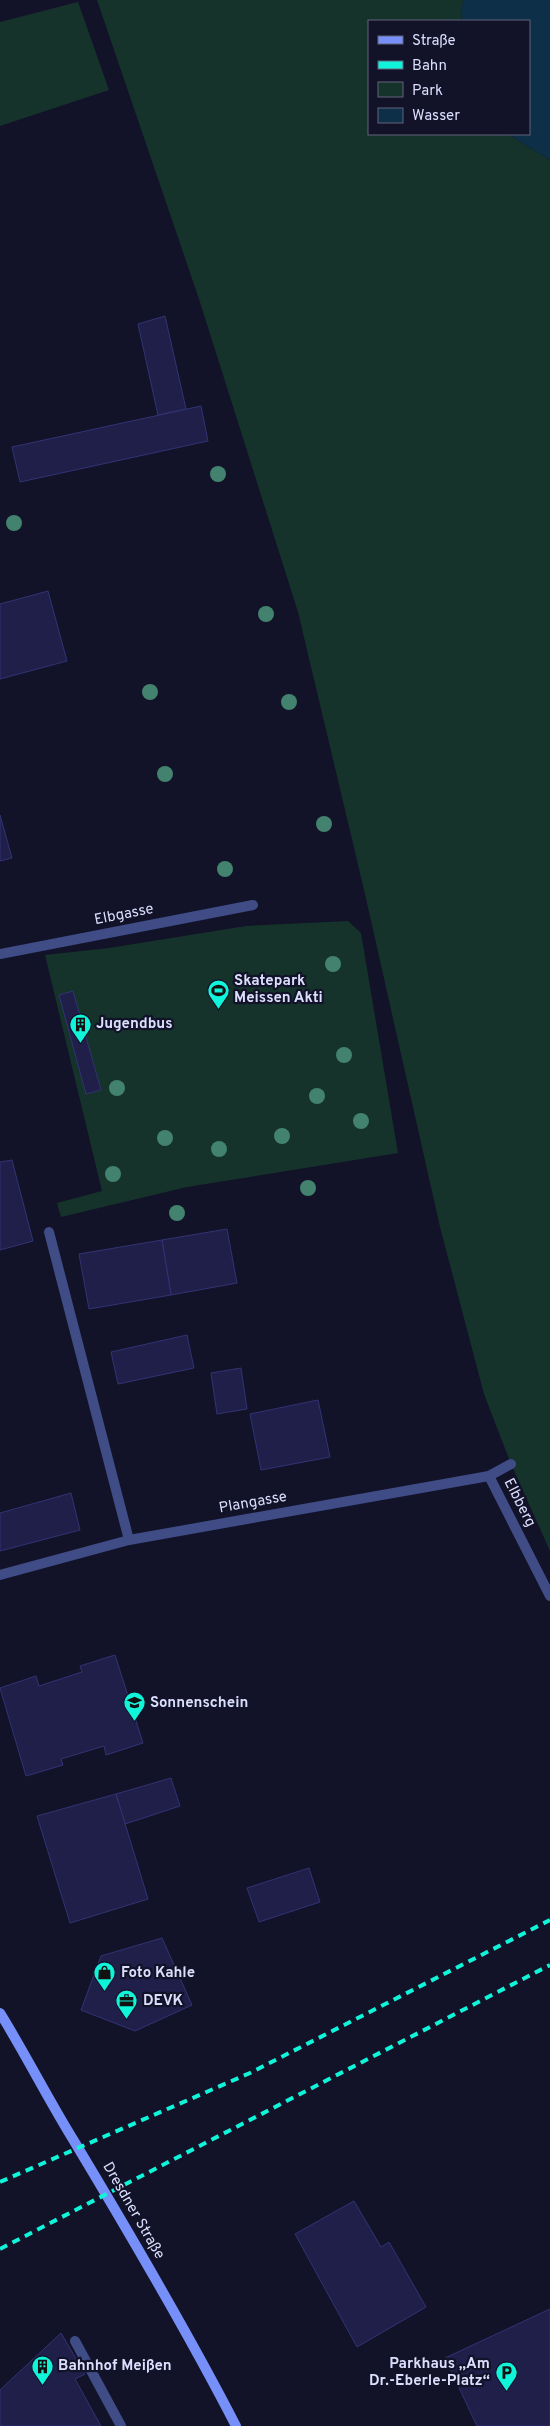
<svg xmlns="http://www.w3.org/2000/svg" width="550" height="2426" font-family="Overpass,sans-serif">
	<style>
		.green { fill: #15332b }
		.water { fill: #0d2f47 }
		.building { fill: #1f1f49; stroke: #323374 }
		.lines { fill: none; stroke-linecap: round; stroke-linejoin: round }
		.service { stroke: #3f4c86; stroke-width: 10 }
		.minor { stroke: #3f4c86; stroke-width: 10 }
		.secondary { stroke: #7790f9; stroke-width: 10 }
		.rail { stroke: #10f5d9; stroke-width: 4; stroke-dasharray: 8 6; stroke-linecap: butt }
		.tree { fill: #42826e }
		.labels { text-anchor: middle; dominant-baseline: central; stroke-width: 4.5; stroke-linejoin: round; paint-order: stroke }
		.street-label { font-size: 15px; fill: #dbdffd; stroke: #121329 }
		.poi-label { font-size: 15px; font-weight: bold; fill: #dbdffd; stroke: #121329; text-anchor: start }
	</style>
	<rect width="100%" height="100%" fill="#121329"/>
	<g class="green">
		<polygon points="97,0 463,0 461,21 369,21 369,134 508,134 550,160 550,1551 511,1464 484,1394 440,1227 365,894 298,612 199,299"/>
		<polygon points="78,2 109,90 0,126 0,22"/>
		<polygon points="348,921 361,933 398,1153 187,1187 61,1217 57,1203 102,1191 45,955 109,948 246,926"/>
	</g>
	<polygon class="water" points="463,0 550,0 550,160 508,134 529,134 529,21 461,21"/>
	<g class="building">
		<polygon points="165,316 186,409 158,415 138,324"/>
		<polygon points="201,406 208,441 20,482 12,447"/>
		<polygon points="48,591 67,661 0,679 0,604"/>
		<polygon points="0,815 12,858 0,861"/>
		<polygon points="73,991 101,1090 86,1094 59,995"/>
		<polygon points="12,1160 33,1241 0,1250 0,1162"/>
		<polygon points="227,1229 237,1283 171,1295 162,1240"/>
		<polygon points="162,1240 171,1295 89,1309 79,1254"/>
		<polygon points="187,1335 194,1368 118,1384 111,1352"/>
		<polygon points="241,1368 247,1409 217,1414 211,1373"/>
		<polygon points="318,1400 330,1457 261,1470 250,1414"/>
		<polygon points="71,1493 80,1530 0,1551 0,1513"/>
		<polygon points="115,1655 143,1743 106,1755 104,1746 61,1759 63,1765 26,1776 0,1688 36,1676 39,1686 82,1672 80,1666"/>
		<polygon points="171,1778 180,1806 125,1824 116,1794"/>
		<polygon points="116,1794 148,1899 70,1923 37,1816"/>
		<polygon points="309,1868 320,1902 259,1922 247,1888"/>
		<polygon points="162,1938 192,2005 135,2031 81,2010 101,1956"/>
		<polygon points="354,2201 381,2247 389,2242 426,2307 357,2347 295,2234"/>
		<polygon points="550,2309 550,2426 477,2426 445,2358"/>
		<polygon points="61,2333 85,2374 75,2379 101,2426 0,2426 0,2390"/>
	</g>
	<g class="lines">
		<g class="service">
			<polyline points="49,1232 129,1540"/>
			<polyline points="489,1476 550,1596"/>
			<polyline points="75,2341 121,2426"/>
		</g>
		<g class="minor">
			<polyline points="0,954 253,905"/>
			<polyline points="0,1575 129,1540 489,1476 511,1464"/>
		</g>
		<path class="secondary" d="M 0,2013 C 26,2055 48,2099 74,2141 C 130,2234 186,2329 236,2426"/>
		<g class="rail">
			<polyline points="0,2182 250,2073 550,1920"/>
			<polyline points="0,2249 550,1965"/>
		</g>
	</g>
	<g class="tree">
		<circle cx="218" cy="474" r="8"/>
		<circle cx="14" cy="523" r="8"/>
		<circle cx="266" cy="614" r="8"/>
		<circle cx="150" cy="692" r="8"/>
		<circle cx="289" cy="702" r="8"/>
		<circle cx="165" cy="774" r="8"/>
		<circle cx="324" cy="824" r="8"/>
		<circle cx="225" cy="869" r="8"/>
		<circle cx="333" cy="964" r="8"/>
		<circle cx="344" cy="1055" r="8"/>
		<circle cx="117" cy="1088" r="8"/>
		<circle cx="317" cy="1096" r="8"/>
		<circle cx="361" cy="1121" r="8"/>
		<circle cx="282" cy="1136" r="8"/>
		<circle cx="165" cy="1138" r="8"/>
		<circle cx="219" cy="1149" r="8"/>
		<circle cx="113" cy="1174" r="8"/>
		<circle cx="308" cy="1188" r="8"/>
		<circle cx="177" cy="1213" r="8"/>
	</g>
	<defs>
		<symbol id="stadium-pin" viewBox="-11 -11 22 30"><path d="M0 17L-7.5 6A9.5 9.5 0 1 1 7.5 6Z" fill="#10f5d9" stroke="#121329"/><path d="M0-5a6.5 5 0 1 0 0 10a6.5 5 0 1 0 0-10ZM-3.5-1.8h7v3.6h-7Z" fill="#111"/></symbol>
		<symbol id="building-pin" viewBox="-11 -11 22 30"><path d="M0 17L-7.5 6A9.5 9.5 0 1 1 7.5 6Z" fill="#10f5d9" stroke="#121329"/><path d="M-4-6H4V6H1V3H-1V6H-4ZM-2.5-4.3h1.7v1.8h-1.7ZM.8-4.3h1.7v1.8H.8ZM-2.5-1h1.7V.8h-1.7ZM.8-1h1.7V.8H.8Z" fill="#111"/></symbol>
		<symbol id="school-pin" viewBox="-11 -11 22 30"><path d="M0 17L-7.5 6A9.5 9.5 0 1 1 7.5 6Z" fill="#10f5d9" stroke="#121329"/><path d="M0-5L7-2L0 1L-7-2ZM-4 1L0 2.5L4 1V4Q0 6-4 4Z" fill="#111"/></symbol>
		<symbol id="shop-pin" viewBox="-11 -11 22 30"><path d="M0 17L-7.5 6A9.5 9.5 0 1 1 7.5 6Z" fill="#10f5d9" stroke="#121329"/><path d="M-5-2.5h2.3a2.7 3.5 0 0 1 5.4 0H5L5.5 6h-11ZM-1.5-2.5h3a1.5 2.3 0 0 0-3 0Z" fill="#111"/></symbol>
		<symbol id="office-pin" viewBox="-11 -11 22 30"><path d="M0 17L-7.5 6A9.5 9.5 0 1 1 7.5 6Z" fill="#10f5d9" stroke="#121329"/><path d="M-6-3h4V-5.5h4V-3h4V5H-6ZM-1-4.5V-3h2v-1.5ZM-6 0V1H6V0Z" fill="#111"/></symbol>
		<symbol id="parking-pin" viewBox="-11 -11 22 30"><path d="M0 17L-7.5 6A9.5 9.5 0 1 1 7.5 6Z" fill="#10f5d9" stroke="#121329"/><path d="M-3.5-5.5H1a3.5 3.5 0 0 1 0 7H-1V5.5H-3.5ZM-1-3.4V-.6H.8a1.4 1.4 0 0 0 0-2.8Z" fill="#111"/></symbol>
	</defs>
	<g fill-rule="evenodd">
		<use href="#stadium-pin" x="206" y="978" width="25" height="34"/>
		<use href="#building-pin" x="68" y="1012" width="25" height="34"/>
		<use href="#school-pin" x="122" y="1690" width="25" height="34"/>
		<use href="#shop-pin" x="92" y="1960" width="25" height="34"/>
		<use href="#office-pin" x="114" y="1988" width="25" height="34"/>
		<use href="#building-pin" x="30" y="2354" width="25" height="34"/>
		<use href="#parking-pin" x="494" y="2360" width="25" height="34"/>
	</g>
	<g class="labels">
		<g class="street-label">
			<text transform="translate(124 915) rotate(-11)">Elbgasse</text>
			<text transform="translate(253 1503) rotate(-10)">Plangasse</text>
			<text transform="translate(519 1503) rotate(63)">Elbberg</text>
			<text transform="translate(133 2211) rotate(60)">Dresdner Straße</text>
		</g>
		<g class="poi-label">
			<text x="234" y="981">Skatepark<tspan x="234" dy="17">Meissen Akti</tspan></text>
			<text x="96" y="1024">Jugendbus</text>
			<text x="150" y="1703">Sonnenschein</text>
			<text x="121" y="1973">Foto Kahle</text>
			<text x="143" y="2001">DEVK</text>
			<text x="490" y="2364" text-anchor="end">Parkhaus „Am<tspan x="490" dy="17">Dr.-Eberle-Platz“</tspan></text>
			<text x="58" y="2366">Bahnhof Meißen</text>
		</g>
	</g>
	<rect x="368" y="20" width="162" height="115" fill="#121329" stroke="#62657e"/>
	<rect x="378" y="36" width="25" height="8" fill="#7790f9" stroke="#62657e"/>
	<text x="412" y="45" font-size="15" fill="#dbdffd">Straße</text>
	<rect x="378" y="61" width="25" height="8" fill="#10f5d9" stroke="#62657e"/>
	<text x="412" y="70" font-size="15" fill="#dbdffd">Bahn</text>
	<rect x="378" y="82" width="25" height="15" fill="#15332b" stroke="#62657e"/>
	<text x="412" y="95" font-size="15" fill="#dbdffd">Park</text>
	<rect x="378" y="108" width="25" height="15" fill="#0d2f47" stroke="#62657e"/>
	<text x="412" y="120" font-size="15" fill="#dbdffd">Wasser</text>
</svg>
